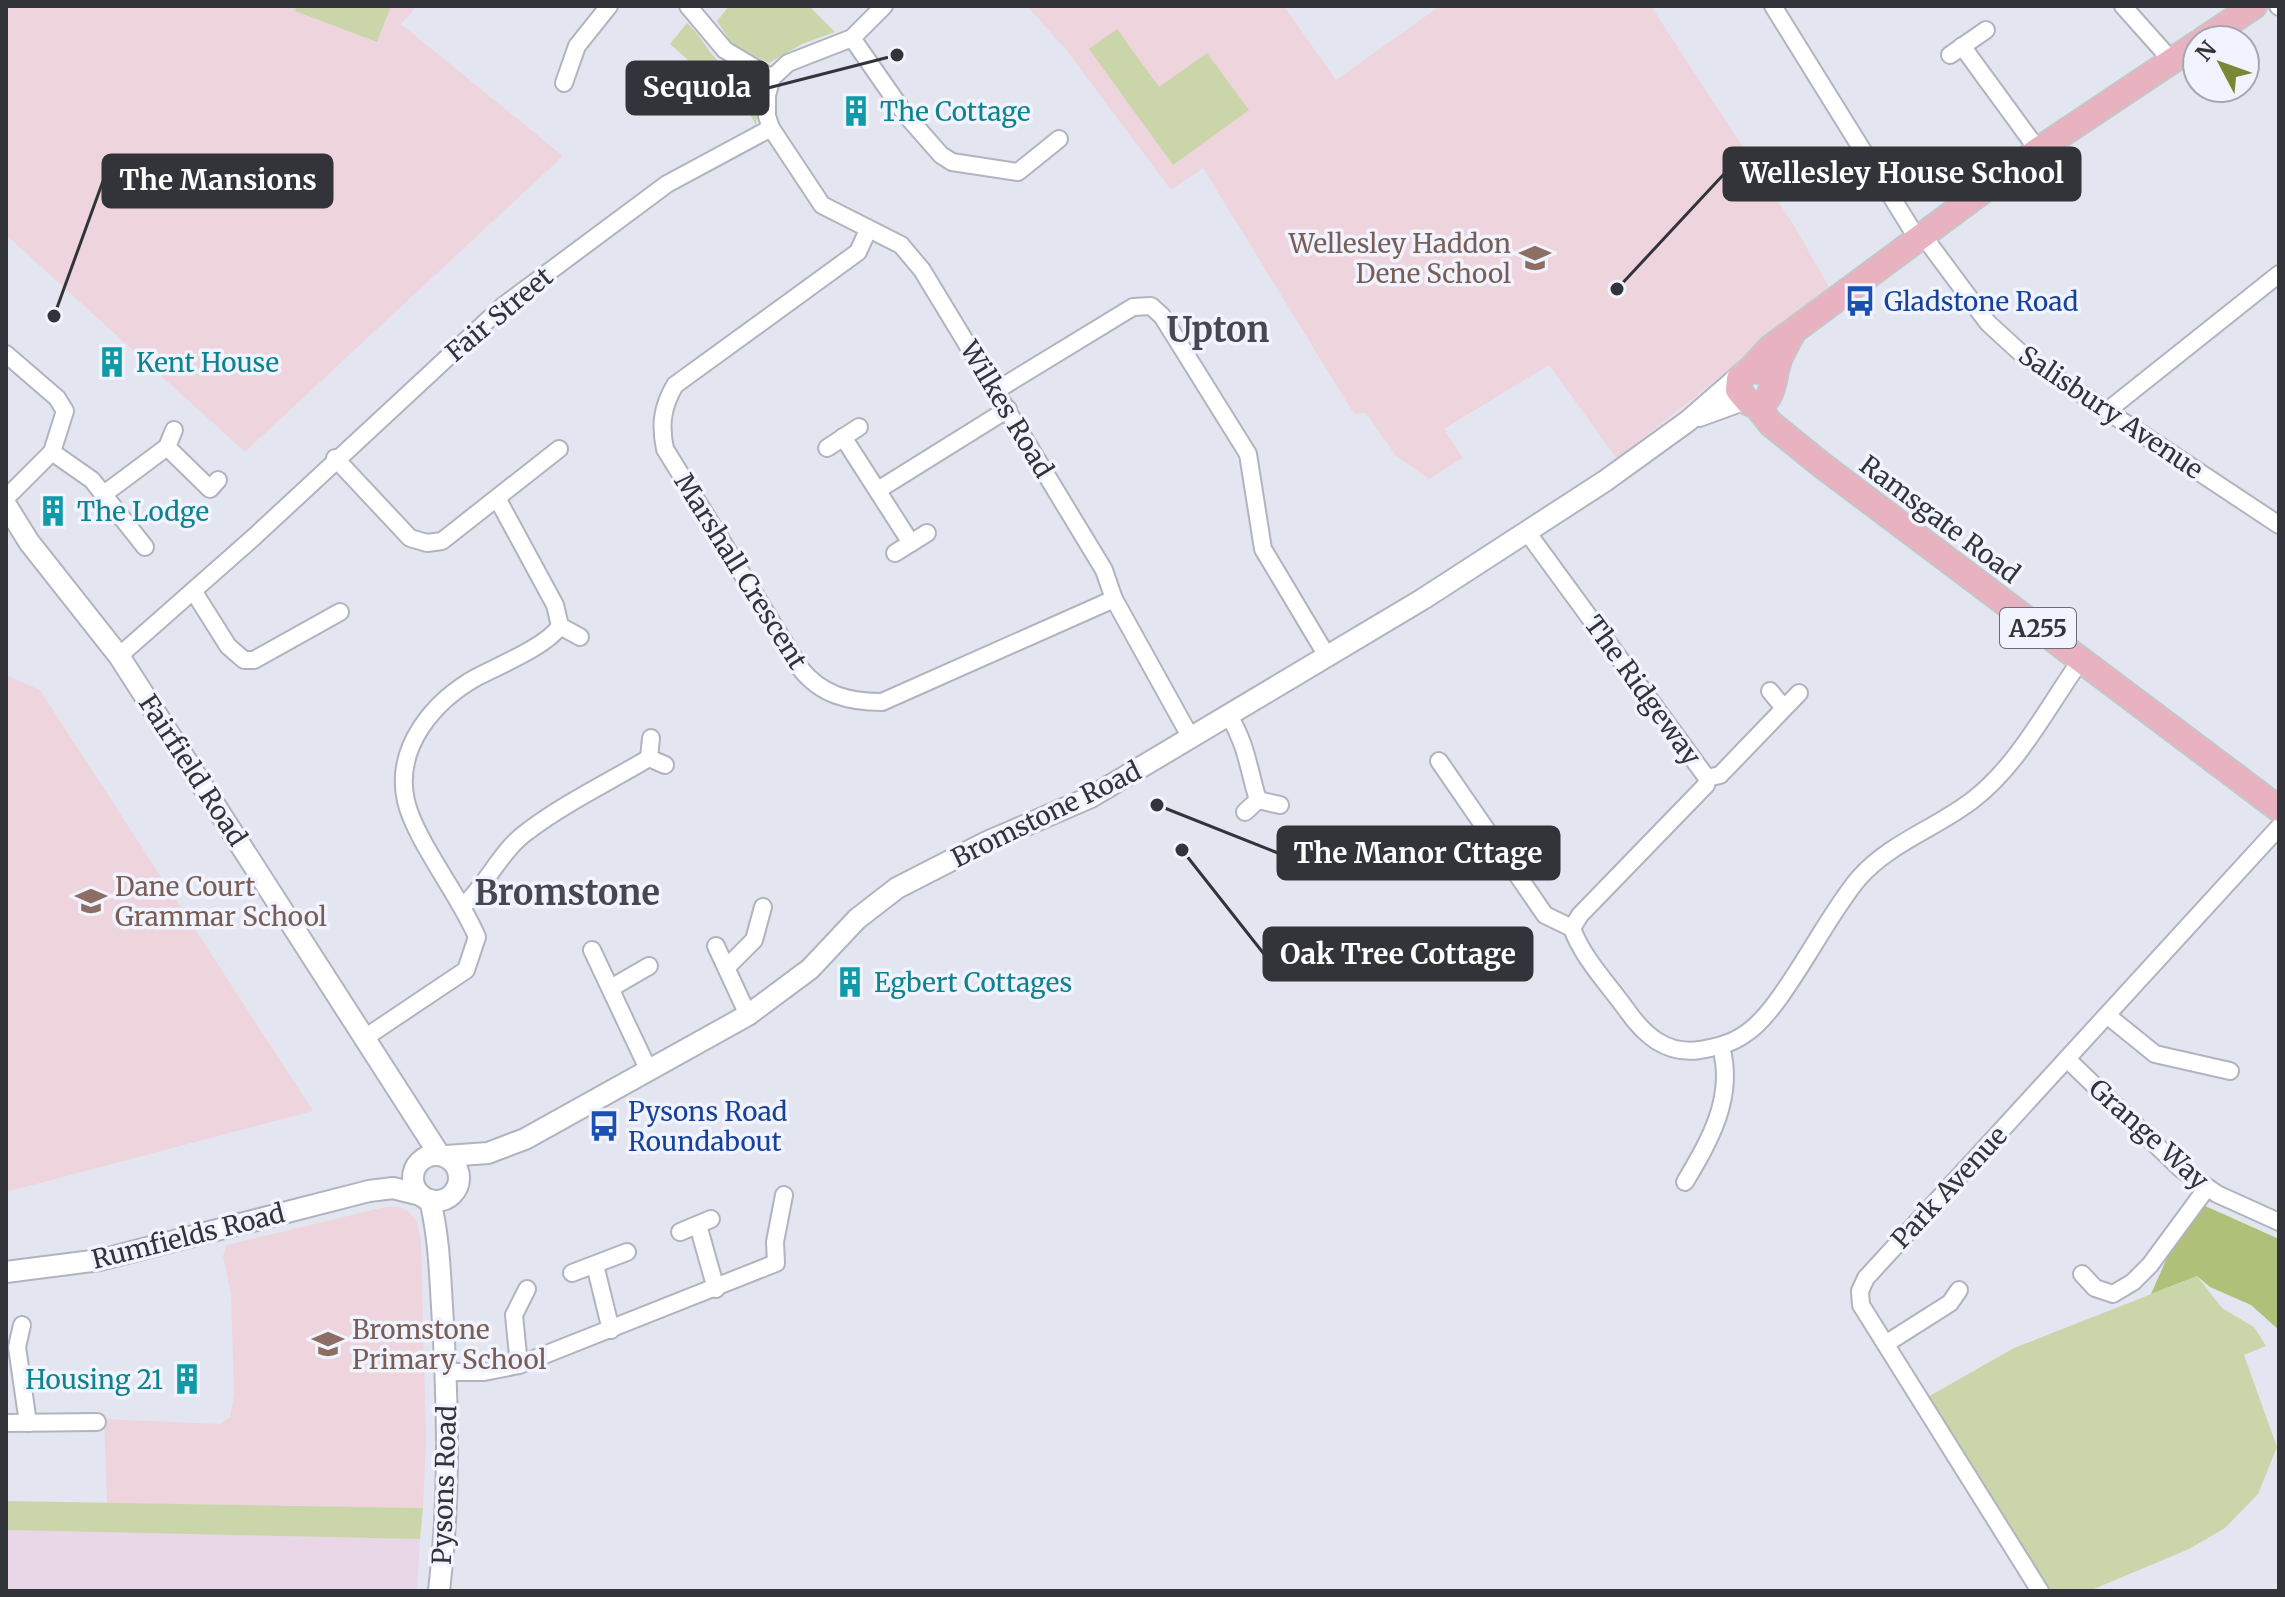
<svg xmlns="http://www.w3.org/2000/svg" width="2285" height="1597" font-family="Merriweather,serif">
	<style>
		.industrial { fill: #e9d6e7 }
		.education { fill: #eed5dd }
		.green { fill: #cad6a9 }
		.forest { fill: #afc178 }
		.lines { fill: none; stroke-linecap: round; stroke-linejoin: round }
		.minor-casing { stroke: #b1b4be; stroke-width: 20 }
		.tertiary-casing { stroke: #b1b4be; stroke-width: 24 }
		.primary-casing { stroke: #c6c6c8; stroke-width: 28 }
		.minor { stroke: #fff; stroke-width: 16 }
		.tertiary { stroke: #fff; stroke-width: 20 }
		.primary { stroke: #e8b2c0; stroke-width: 24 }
		.labels { text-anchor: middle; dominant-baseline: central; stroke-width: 7; stroke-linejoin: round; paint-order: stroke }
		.shield { fill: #f1f3ff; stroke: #6c6d74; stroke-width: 2 }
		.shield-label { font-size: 24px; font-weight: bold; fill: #333439 }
		.culture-label { font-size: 26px; fill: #0d838f; stroke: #f1f3ff; text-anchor: start }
		.education-label { font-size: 26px; fill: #785e54; stroke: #f1f3ff; text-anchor: start }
		.transit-label { font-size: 26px; fill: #164399; stroke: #f1f3ff; text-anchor: start }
		.street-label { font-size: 26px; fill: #333439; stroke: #f1f3ff }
		.district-label { font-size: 34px; font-weight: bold; fill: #454850; stroke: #f1f3ff }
		.leader { fill: none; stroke: #333439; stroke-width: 3 }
		.callout-dot { fill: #333439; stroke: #f1f3ff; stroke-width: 3 }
		.callout { fill: #333439; stroke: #333439; stroke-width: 3 }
		.callout-label { font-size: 28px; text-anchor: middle; font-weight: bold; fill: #fff }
	</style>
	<rect width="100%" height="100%" fill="#e3e6f1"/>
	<polygon class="industrial" points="6,1530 420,1539 417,1591 6,1591"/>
	<g class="education">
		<polygon points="6,6 417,6 401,24 563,156 245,452 6,235"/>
		<polygon points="1027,6 1284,6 1336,80 1440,6 1651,6 1795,227 1830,289 1617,459 1549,365 1444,429 1463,458 1429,479 1396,456 1366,413 1354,414 1203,168 1171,190 1067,51"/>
		<polygon points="6,675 40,690 313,1111 6,1192"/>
		<polygon points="385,1207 400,1207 409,1212 417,1222 421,1240 426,1442 423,1508 107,1503 104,1419 220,1424 230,1417 234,1395 231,1294 223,1256 227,1245"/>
	</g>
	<g class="green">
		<polygon points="297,6 391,6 377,42 295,11"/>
		<polygon points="729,6 809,6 835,32 802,44 769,63 733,45 717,21"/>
		<path d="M 687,23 C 701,35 707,51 720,63 C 753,93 764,66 756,125 L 730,81 L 712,81 L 670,44 Z"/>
		<polygon points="1117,29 1159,87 1207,53 1249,110 1173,165 1089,49"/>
		<polygon points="2197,1276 2222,1308 2254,1327 2266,1346 2244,1355 2277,1447 2258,1494 2225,1528 2189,1549 2089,1591 2046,1591 1926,1398 2014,1348"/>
		<polygon points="6,1501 423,1508 420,1539 6,1530"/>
	</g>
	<polygon class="forest" points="2203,1205 2279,1239 2279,1330 2251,1305 2210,1287 2197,1276 2151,1294 2171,1249"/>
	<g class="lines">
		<defs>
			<g id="minor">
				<polyline points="688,6 725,50 772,78"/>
				<polyline points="884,6 852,38 788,63 772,78 767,95 767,116 771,128 822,205 901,245 922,270 1104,570 1114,599 1191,738"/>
				<polyline points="1773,6 1917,238"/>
				<polyline points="2123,6 2172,61"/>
				<polyline points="2278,6 2279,7"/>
				<polyline points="852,38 905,114 941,155 952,162 1018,172 1059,139"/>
				<polyline points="1962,46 2038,150"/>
				<polyline points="1950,55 1986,30"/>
				<polyline points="564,83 577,46 609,6"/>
				<path d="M 868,230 L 858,252 L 675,385 C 662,407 660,425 665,449 L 800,668 C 821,695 849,702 882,702 L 1114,599"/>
				<polyline points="1930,245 1988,323 2024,356 2279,525"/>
				<polyline points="6,354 57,398 65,411 52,452 6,498"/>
				<polyline points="997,390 1133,307 1151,306 1162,316 1248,454 1263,549 1327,656"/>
				<polyline points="2107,411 2279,274"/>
				<polyline points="843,437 911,543"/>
				<polyline points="167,447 210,489 218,480"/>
				<polyline points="827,448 859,427"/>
				<polyline points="52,452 92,480 145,547"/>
				<polyline points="335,458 410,538 427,543 442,541 559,449"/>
				<polyline points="878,490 1008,409"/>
				<polyline points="104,494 167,447 174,430"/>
				<path d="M 1527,532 L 1707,778 L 1706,785 L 1580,915 L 1572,928 C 1582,957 1608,984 1626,1009 C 1644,1035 1666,1055 1700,1050 C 1716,1047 1731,1044 1745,1034 C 1782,1011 1825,917 1859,878 C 1891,842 1937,828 1974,799 C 2019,764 2048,706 2081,660"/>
				<polyline points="895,553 927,533"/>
				<polyline points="194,592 228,646 244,660 254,660 340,612"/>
				<polyline points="560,626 580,637"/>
				<polyline points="119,656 254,537 503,306 667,184 771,128"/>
				<polyline points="1770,691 1783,707"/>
				<path d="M 1229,716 C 1247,745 1248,768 1258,800"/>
				<polyline points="651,738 649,758 665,765"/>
				<polyline points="1439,761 1545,915 1572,928"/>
				<polyline points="1707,778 1720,775 1799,693"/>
				<polyline points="1245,812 1258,800 1280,805"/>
				<path d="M 464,905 C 488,883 501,850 528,831 C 565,803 609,782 649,758"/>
				<polyline points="716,946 748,1015"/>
				<polyline points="592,950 649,1071"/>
				<polyline points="727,967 754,940 763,907"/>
				<polyline points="611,988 649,966"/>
				<polyline points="2108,1016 2155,1054 2230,1071"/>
				<path d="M 366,1037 L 466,970 L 477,937 C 460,896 415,840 406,801 C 394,747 434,701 477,677 C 500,665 547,646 560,626 L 555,605 L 497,498"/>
				<polyline points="2067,1059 2181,1169 2217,1194 2279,1222"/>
				<path d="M 1685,1182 C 1710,1140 1735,1097 1721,1047"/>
				<polyline points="698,1225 716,1289"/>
				<polyline points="680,1232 711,1219"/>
				<polyline points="595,1265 611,1330"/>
				<polyline points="572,1273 627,1252"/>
				<polyline points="2082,1274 2095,1288 2113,1294 2133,1282 2150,1265 2206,1189"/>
				<polyline points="22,1325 17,1347 28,1423"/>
				<polyline points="1887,1343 1950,1303 1959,1290"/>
				<polyline points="519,1365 514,1315 527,1289"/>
				<polyline points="447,1372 484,1372 519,1365 776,1263 775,1242 784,1195"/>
				<polyline points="6,1423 97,1422"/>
				<polyline points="2040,1591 1861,1305 1860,1291 1866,1278 2279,827"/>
			</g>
			<g id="tertiary">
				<polyline points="1699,416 1743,400"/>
				<polyline points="6,505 29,542 119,656 439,1154"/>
				<circle cx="436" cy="1178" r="23"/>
				<polyline points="446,1156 488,1153 525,1139 748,1015 810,969 857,919 897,888 987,842 1091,797 1423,599 1605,481 1688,421 1742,374"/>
				<path d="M 430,1200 C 440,1241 440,1280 443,1322 C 448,1413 450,1500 439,1591"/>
				<polyline points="6,1272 100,1260 369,1191 393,1188 421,1195"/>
			</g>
			<g id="primary">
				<polyline points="2203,40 2254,6"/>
				<polyline points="1751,369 1769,349 2038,150 2197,44"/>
				<path d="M 1773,383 L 1767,373 L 1751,369 L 1739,379 L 1738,390 L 1749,403 C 1775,408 1772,381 1778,363 C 1781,353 1787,344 1792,334"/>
				<polyline points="1755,404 1771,424 1823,466 2279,809"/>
			</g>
		</defs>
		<use href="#minor" class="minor-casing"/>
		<use href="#tertiary" class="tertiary-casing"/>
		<use href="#primary" class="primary-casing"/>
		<use href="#minor" class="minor"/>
		<use href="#tertiary" class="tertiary"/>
		<use href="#primary" class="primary"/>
	</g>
	<defs>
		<symbol id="building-bare" viewBox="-9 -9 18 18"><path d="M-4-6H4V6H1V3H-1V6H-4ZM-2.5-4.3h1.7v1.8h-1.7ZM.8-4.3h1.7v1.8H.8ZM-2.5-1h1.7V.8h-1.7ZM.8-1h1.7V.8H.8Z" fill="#0f9aa8" stroke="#f1f3ff" stroke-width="2.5" paint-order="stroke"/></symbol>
		<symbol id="school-bare" viewBox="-9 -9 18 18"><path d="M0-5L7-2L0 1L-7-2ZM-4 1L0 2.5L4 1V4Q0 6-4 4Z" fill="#8d6e63" stroke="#f1f3ff" stroke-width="2.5" paint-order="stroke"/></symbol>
		<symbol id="bus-bare" viewBox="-9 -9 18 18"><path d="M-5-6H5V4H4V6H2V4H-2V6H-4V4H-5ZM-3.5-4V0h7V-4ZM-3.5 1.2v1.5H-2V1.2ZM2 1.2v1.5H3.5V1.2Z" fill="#1a4fb4" stroke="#f1f3ff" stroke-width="2.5" paint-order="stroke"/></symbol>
	</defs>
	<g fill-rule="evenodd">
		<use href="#building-bare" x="834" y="89" width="44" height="44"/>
		<use href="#school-bare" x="1513" y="236" width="44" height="44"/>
		<use href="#bus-bare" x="1838" y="279" width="44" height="44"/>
		<use href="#building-bare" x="90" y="340" width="44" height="44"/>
		<use href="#building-bare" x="31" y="489" width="44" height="44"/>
		<use href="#school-bare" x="69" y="879" width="44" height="44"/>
		<use href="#building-bare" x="828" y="960" width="44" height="44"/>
		<use href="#bus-bare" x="582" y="1104" width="44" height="44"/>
		<use href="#school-bare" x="306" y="1322" width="44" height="44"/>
		<use href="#building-bare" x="165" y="1357" width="44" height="44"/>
	</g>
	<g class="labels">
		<rect class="shield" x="2000" y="608" width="76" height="40" rx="6"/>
		<g class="shield-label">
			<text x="2038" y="628">A255</text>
		</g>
		<g class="culture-label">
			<text x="880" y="111">The Cottage</text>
			<text x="136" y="362">Kent House</text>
			<text x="77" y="511">The Lodge</text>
			<text x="874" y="982">Egbert Cottages</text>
			<text x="163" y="1379" text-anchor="end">Housing 21</text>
		</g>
		<g class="education-label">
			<text x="1511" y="243" text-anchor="end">Wellesley Haddon<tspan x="1511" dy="30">Dene School</tspan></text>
			<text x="115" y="886">Dane Court<tspan x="115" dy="30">Grammar School</tspan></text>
			<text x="352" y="1329">Bromstone<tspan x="352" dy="30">Primary School</tspan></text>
		</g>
		<g class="transit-label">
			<text x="1884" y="301">Gladstone Road</text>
			<text x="628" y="1111">Pysons Road<tspan x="628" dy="30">Roundabout</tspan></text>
		</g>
		<g class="street-label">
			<text transform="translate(499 314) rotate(-40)">Fair Street</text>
			<text transform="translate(1007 409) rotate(59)">Wilkes Road</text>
			<text transform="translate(2111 412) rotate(34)">Salisbury Avenue</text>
			<text transform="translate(1940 519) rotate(37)">Ramsgate Road</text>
			<text transform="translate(741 571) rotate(58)">Marshall Crescent</text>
			<text transform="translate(1643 690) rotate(54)">The Ridgeway</text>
			<text transform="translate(193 770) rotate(57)">Fairfield Road</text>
			<text transform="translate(1046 814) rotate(-26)">Bromstone Road</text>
			<text transform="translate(2149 1134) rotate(42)">Grange Way</text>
			<text transform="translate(1949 1187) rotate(-47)">Park Avenue</text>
			<text transform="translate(188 1236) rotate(-14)">Rumfields Road</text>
			<text transform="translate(444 1485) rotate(-88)">Pysons Road</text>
		</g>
		<g class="district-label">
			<text x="1218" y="330">Upton</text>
			<text x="567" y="893">Bromstone</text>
		</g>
	</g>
	<path class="leader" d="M897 55L768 88M1617 289L1724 174M54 316L103 181M1157 805L1278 853M1182 850L1264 954"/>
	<g class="callout-dot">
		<circle cx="897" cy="55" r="8"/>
		<circle cx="1617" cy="289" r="8"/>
		<circle cx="54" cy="316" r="8"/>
		<circle cx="1157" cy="805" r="8"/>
		<circle cx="1182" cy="850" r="8"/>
	</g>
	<g class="callout">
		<rect x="627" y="62" width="141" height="52" rx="8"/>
		<rect x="1724" y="148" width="356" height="52" rx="8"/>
		<rect x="103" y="155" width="229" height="52" rx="8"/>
		<rect x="1278" y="827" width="281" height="52" rx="8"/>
		<rect x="1264" y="928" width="268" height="52" rx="8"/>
	</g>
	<g class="callout-label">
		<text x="697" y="97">Sequola</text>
		<text x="1902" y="183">Wellesley House School</text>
		<text x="218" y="190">The Mansions</text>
		<text x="1418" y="863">The Manor Cttage</text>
		<text x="1398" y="964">Oak Tree Cottage</text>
	</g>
	<rect width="2285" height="1597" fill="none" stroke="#333439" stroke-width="16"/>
	<g transform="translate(2221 64) rotate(311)"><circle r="38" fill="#f1f3ff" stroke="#a5a7b0" stroke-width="2"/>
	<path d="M0-6L14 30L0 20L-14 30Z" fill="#7a8734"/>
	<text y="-12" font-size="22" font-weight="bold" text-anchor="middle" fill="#333439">N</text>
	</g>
</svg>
